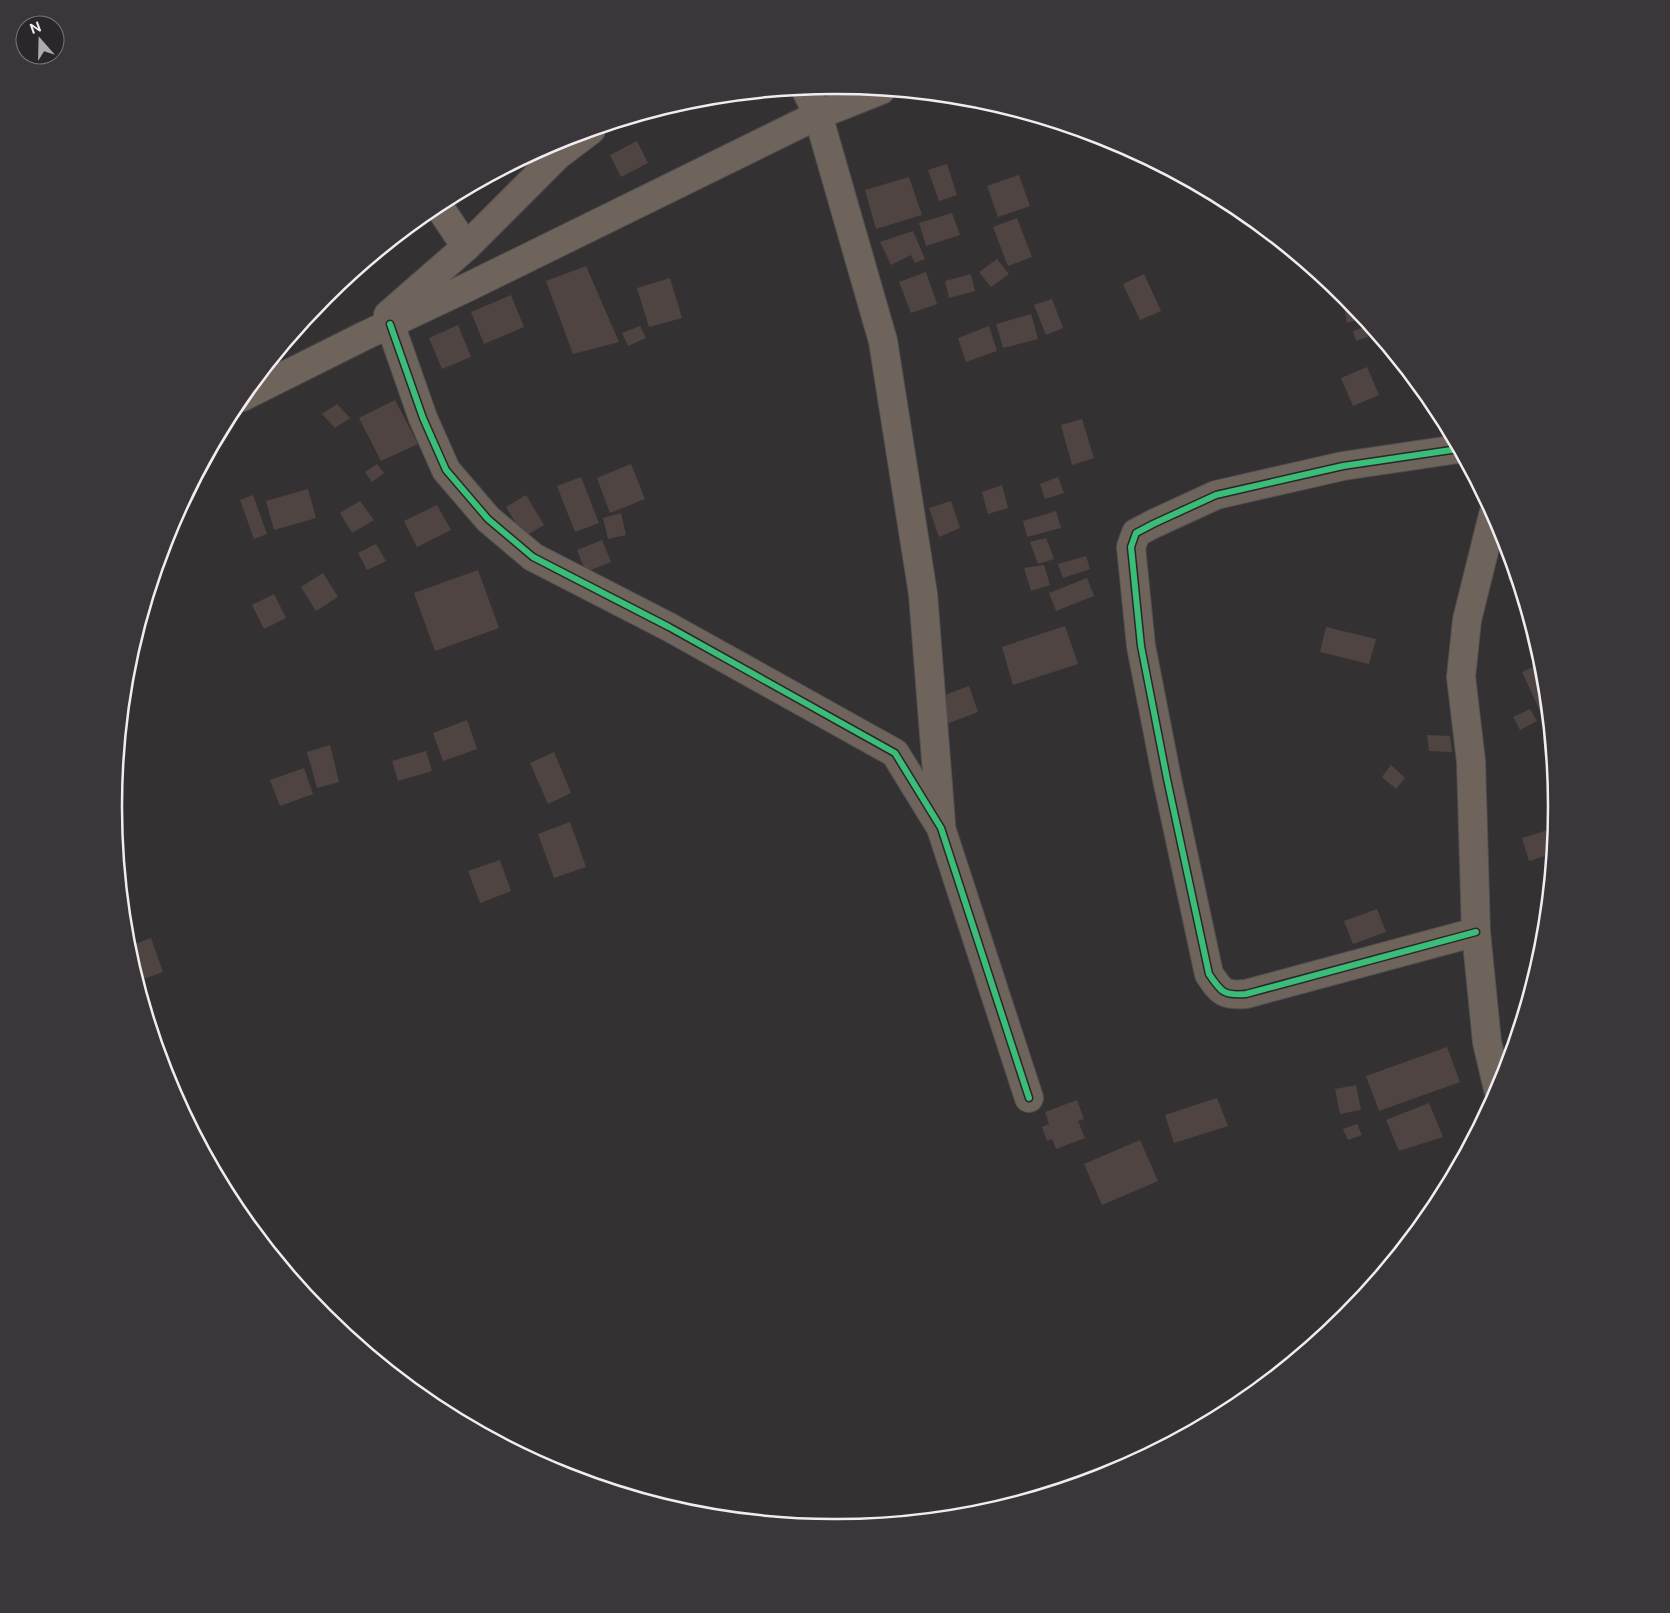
<svg xmlns="http://www.w3.org/2000/svg" width="1670" height="1613" font-family="'Public Sans',sans-serif">
	<style>
		.building { fill: #504442 }
		.lines { fill: none; stroke-linecap: round; stroke-linejoin: round }
		.minor-casing { stroke: #515051; stroke-width: 30 }
		.minor { stroke: #6f645c; stroke-width: 28 }
		.cycleway-casing { stroke: #2b262a; stroke-width: 9 }
		.cycleway { stroke: #3abd76; stroke-width: 6 }
		.rim { fill: none; stroke: #f0edf0; stroke-width: 2.5 }
	</style>
	<rect width="100%" height="100%" fill="#343133"/>
	<g class="building">
		<polygon points="637,141 648,163 621,177 610,155"/>
		<polygon points="947,164 957,195 939,201 928,170"/>
		<polygon points="1019,175 1030,206 998,217 987,186"/>
		<polygon points="909,177 922,215 876,229 865,190"/>
		<polygon points="952,213 960,235 926,246 919,223"/>
		<polygon points="1017,218 1032,257 1008,266 993,227"/>
		<polygon points="913,231 925,259 915,263 911,255 891,265 880,242"/>
		<polygon points="997,259 1009,274 991,287 979,272"/>
		<polygon points="586,266 619,342 573,354 546,281"/>
		<polygon points="926,272 937,304 911,313 899,282"/>
		<polygon points="971,274 975,291 949,298 945,281"/>
		<polygon points="1144,274 1161,311 1140,320 1123,284"/>
		<polygon points="670,278 682,318 649,327 637,288"/>
		<polygon points="511,295 524,327 484,344 471,312"/>
		<polygon points="1344,295 1345,297 1363,318 1347,323 1342,296"/>
		<polygon points="1052,299 1063,328 1046,335 1034,305"/>
		<polygon points="1031,314 1038,339 1003,348 996,324"/>
		<polygon points="458,325 471,357 442,369 429,338"/>
		<polygon points="640,326 646,338 628,346 622,333"/>
		<polygon points="989,326 997,351 966,362 958,338"/>
		<polygon points="1365,327 1368,337 1356,341 1353,331"/>
		<polygon points="1367,367 1379,395 1353,406 1341,378"/>
		<polygon points="395,400 418,444 381,461 359,418"/>
		<polygon points="337,404 350,418 335,428 322,414"/>
		<polygon points="1082,419 1094,458 1072,465 1061,425"/>
		<polygon points="377,464 384,473 372,482 365,472"/>
		<polygon points="631,464 645,499 610,513 597,478"/>
		<polygon points="581,477 599,523 575,532 557,486"/>
		<polygon points="1058,477 1064,493 1045,499 1040,484"/>
		<polygon points="1002,485 1008,508 988,514 982,492"/>
		<polygon points="308,489 316,518 274,530 266,501"/>
		<polygon points="253,495 267,534 254,539 240,500"/>
		<polygon points="526,495 544,525 524,537 506,507"/>
		<polygon points="360,501 374,520 352,533 340,513"/>
		<polygon points="951,501 960,528 939,537 929,508"/>
		<polygon points="437,505 451,530 417,547 404,521"/>
		<polygon points="1056,511 1061,528 1027,537 1023,521"/>
		<polygon points="621,513 626,535 608,539 603,518"/>
		<polygon points="1046,538 1054,559 1038,564 1030,542"/>
		<polygon points="602,540 611,562 586,572 577,550"/>
		<polygon points="376,544 386,561 367,570 358,553"/>
		<polygon points="1086,556 1090,569 1063,578 1058,564"/>
		<polygon points="1044,565 1050,585 1031,591 1024,568"/>
		<polygon points="478,570 499,628 435,651 414,593"/>
		<polygon points="1514,570 1519,587 1507,579"/>
		<polygon points="323,573 338,597 316,611 301,587"/>
		<polygon points="1087,578 1094,596 1056,611 1049,593"/>
		<polygon points="274,594 286,618 264,629 252,605"/>
		<polygon points="142,617 145,629 138,631"/>
		<polygon points="1065,626 1078,664 1013,685 1002,647"/>
		<polygon points="1326,627 1376,639 1369,664 1320,652"/>
		<polygon points="1542,663 1547,708 1540,711 1522,672"/>
		<polygon points="969,686 978,712 944,725 934,699"/>
		<polygon points="1530,709 1537,721 1520,730 1513,717"/>
		<polygon points="467,720 477,749 443,761 433,733"/>
		<polygon points="1548,720 1550,737 1549,737 1543,722"/>
		<polygon points="1427,735 1450,736 1452,752 1429,751"/>
		<polygon points="330,745 339,782 317,788 307,752"/>
		<polygon points="426,751 432,771 398,781 392,761"/>
		<polygon points="554,752 571,793 548,804 530,763"/>
		<polygon points="1391,765 1405,778 1396,789 1382,777"/>
		<polygon points="304,768 313,794 280,806 270,780"/>
		<polygon points="570,822 586,867 554,878 538,834"/>
		<polygon points="1554,828 1552,854 1529,861 1522,838"/>
		<polygon points="500,860 511,891 480,903 468,871"/>
		<polygon points="1377,909 1386,932 1353,944 1344,921"/>
		<polygon points="151,938 163,972 138,981 127,947"/>
		<polygon points="1447,1047 1460,1082 1379,1111 1366,1076"/>
		<polygon points="1356,1085 1361,1110 1340,1114 1335,1089"/>
		<polygon points="1217,1098 1228,1126 1174,1143 1165,1115"/>
		<polygon points="1077,1100 1084,1119 1078,1121 1085,1138 1056,1149 1052,1139 1047,1141 1042,1127 1049,1124 1045,1112"/>
		<polygon points="1429,1103 1443,1137 1399,1151 1386,1120"/>
		<polygon points="1357,1124 1362,1135 1348,1140 1343,1129"/>
		<polygon points="1140,1140 1158,1181 1102,1205 1084,1164"/>
	</g>
	<g class="lines">
		<defs>
			<g id="minor">
				<polyline points="805,88 818,115 883,341 923,594 941,823"/>
				<polyline points="438,205 466,247"/>
				<polyline points="388,315 466,247 558,155 591,130"/>
				<polyline points="390,324 423,418 446,470 488,519 533,557 669,627 895,753 941,828 1029,1098"/>
				<polyline points="242,397 364,336 468,287 818,115 881,90"/>
				<path d="M 1458,449 L 1343,466 L 1216,495 L 1153,524 L 1136,533 L 1131,547 L 1141,646 L 1167,779 L 1209,974 C 1221,992 1224,996 1246,994 L 1476,932"/>
				<polyline points="1493,515 1467,620 1461,677 1471,761 1476,932 1487,1042 1498,1089"/>
			</g>
		</defs>
		<use href="#minor" class="minor-casing"/>
		<use href="#minor" class="minor"/>
		<defs>
			<g id="cycleway">
				<polyline points="390,324 423,418 446,470 488,519 533,557 669,627 895,753 941,828 1029,1098"/>
				<path d="M 1458,449 L 1343,466 L 1216,495 L 1153,524 L 1136,533 L 1131,547 L 1141,646 L 1167,779 L 1209,974 C 1221,992 1224,996 1246,994 L 1476,932"/>
			</g>
		</defs>
		<use href="#cycleway" class="cycleway-casing"/>
		<use href="#cycleway" class="cycleway"/>
	</g>
	<path d="M0 0H1670V1613H0ZM834 94H836A712 712 0 0 1 1548 806V807A712 712 0 0 1 836 1519H834A712 712 0 0 1 122 807V806A712 712 0 0 1 834 94Z" fill="#3b363a" fill-rule="evenodd"/>
	<path class="rim" d="M834 94H836A712 712 0 0 1 1548 806V807A712 712 0 0 1 836 1519H834A712 712 0 0 1 122 807V806A712 712 0 0 1 834 94Z"/>
	<g transform="translate(40 40) rotate(340)"><circle r="24" fill="#2b262a" stroke="#7a7679"/>
	<path d="M0-4L9 19L0 12L-9 19Z" fill="#aeabae"/>
	<text y="-8" font-size="14" font-weight="bold" text-anchor="middle" fill="#f0edf0">N</text>
	</g>
</svg>
